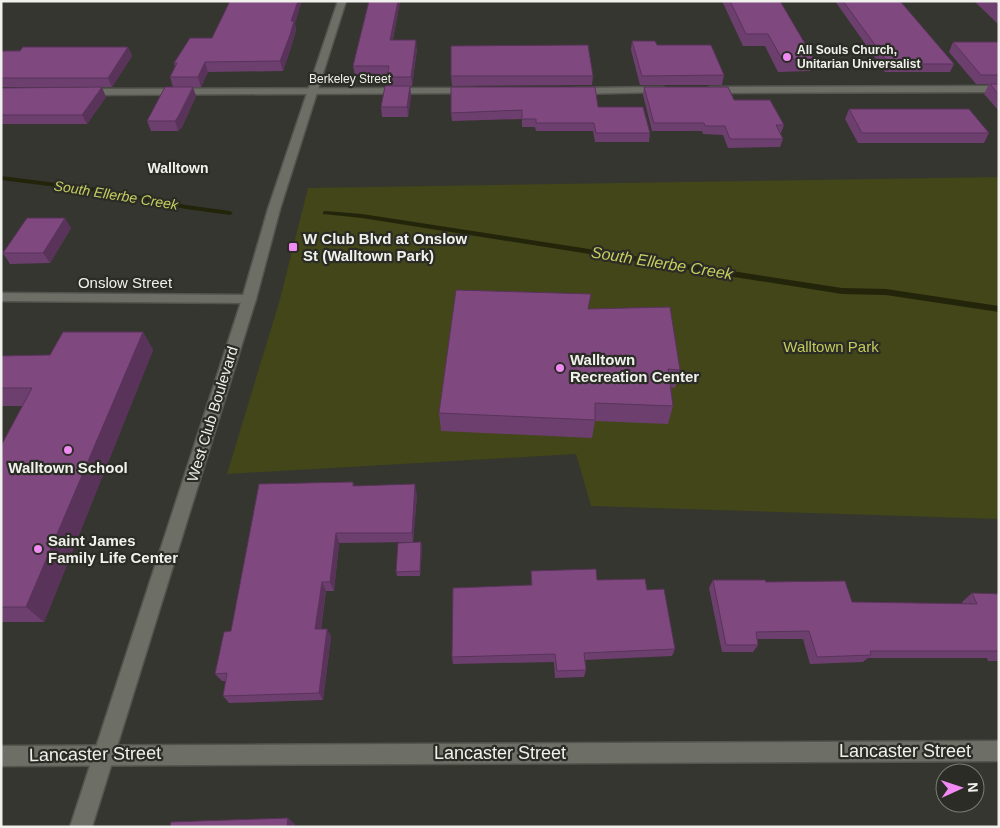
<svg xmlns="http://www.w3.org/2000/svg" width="1000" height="828" font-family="Arial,sans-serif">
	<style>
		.green { fill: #424618 }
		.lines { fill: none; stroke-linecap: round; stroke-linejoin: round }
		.stream { fill: #23250b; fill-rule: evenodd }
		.minor-casing { stroke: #53544e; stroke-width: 3 }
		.tertiary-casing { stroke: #53544e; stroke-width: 3 }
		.minor { fill: #6d6e66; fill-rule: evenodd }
		.tertiary { fill: #6d6e66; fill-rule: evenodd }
		.wall { fill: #6d3f6e }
		.shaded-wall { fill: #59335a }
		.building { fill: #7f4980; stroke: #59335a }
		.poi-dot { fill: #f28af3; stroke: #2b2c25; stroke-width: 2 }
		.labels { text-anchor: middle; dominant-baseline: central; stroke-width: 4.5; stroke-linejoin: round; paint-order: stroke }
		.far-poi-label { font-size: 12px; font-weight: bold; fill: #f0f1ec; stroke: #2b2c25; text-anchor: start }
		.far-street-label { font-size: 12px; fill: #f0f1ec; stroke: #2b2c25 }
		.far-neighbourhood-label { font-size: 14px; font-weight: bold; fill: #f0f1ec; stroke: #2b2c25 }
		.far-water-label { font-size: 14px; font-style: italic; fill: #c5ce5f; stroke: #2b2c25 }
		.poi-label { font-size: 15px; font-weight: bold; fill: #f0f1ec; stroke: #2b2c25; text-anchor: start }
		.street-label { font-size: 15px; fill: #f0f1ec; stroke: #2b2c25 }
		.park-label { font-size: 15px; fill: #c2cb5c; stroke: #2b2c25 }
		.water-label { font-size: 16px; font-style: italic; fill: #c5ce5f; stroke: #2b2c25 }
		.near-street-label { font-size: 18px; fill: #f0f1ec; stroke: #2b2c25 }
	</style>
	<rect width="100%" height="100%" fill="#35362f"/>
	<polygon class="green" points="999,177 999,519 591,506 576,454 227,474 280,299 308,188"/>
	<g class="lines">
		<g class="stream">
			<polygon points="1,176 112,190 186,205 230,211 233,213 230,215 186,209 112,194 1,180"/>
			<polygon points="325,211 362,214 842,288 886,289 999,306 999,312 886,295 842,294 362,218 323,214 323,212"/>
		</g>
		<defs>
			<g id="minor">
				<polygon points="999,86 999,92 710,93 705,90 710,87"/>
				<polygon points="662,87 665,88 665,92 575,94 570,91 575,88"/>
				<polygon points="472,88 475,89 475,93 85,95 80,92 85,89"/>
				<polygon points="1,293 249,295 256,299 249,303 1,301"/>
				<polygon points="999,741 999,761 1,766 1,746"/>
			</g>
			<polygon id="tertiary" points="338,1 346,1 280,209 256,299 92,827 70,827 242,299 268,209"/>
		</defs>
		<use href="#minor" class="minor-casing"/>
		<use href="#tertiary" class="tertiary-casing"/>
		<use href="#minor" class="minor"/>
		<use href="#tertiary" class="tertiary"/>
	</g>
	<g class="wall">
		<polygon points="369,1 400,1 393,40 417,49 412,86 388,86 387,75 355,75 353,66"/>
		<polygon points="722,1 780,1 814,59 810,71 778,72 765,46 743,46"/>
		<polygon points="835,1 900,1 954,64 950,72 885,72"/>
		<polygon points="974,1 999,1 999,25"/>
		<polygon points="295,24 296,30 292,44 283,71 208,72 201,87 173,87 170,77 175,67 174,63 212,38"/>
		<polygon points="632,41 657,45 724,75 722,85 640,85 631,50"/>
		<polygon points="953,42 999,42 999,111 984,94 989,84 976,84 949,52"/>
		<polygon points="128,47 132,56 112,87 1,87 1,51"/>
		<polygon points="451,76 593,76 592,85 452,86"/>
		<polygon points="410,86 411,96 408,117 382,117 381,107"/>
		<polygon points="644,87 734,100 784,125 781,133 780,133 783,139 780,147 728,148 723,135 703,134 702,131 652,131 643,95"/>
		<polygon points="1,88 106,97 87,124 1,124"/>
		<polygon points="196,96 182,127 178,131 151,131 147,121"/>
		<polygon points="598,107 650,133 649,142 595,142 593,131 536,131 535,127 522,127 522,119 452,121 451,113"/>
		<polygon points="849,109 989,133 984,143 858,143 845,119"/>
		<polygon points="71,228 50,263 10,264 3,253"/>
		<polygon points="589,309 680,370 675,388 671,387 673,406 668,424 595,421 592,438 441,431 439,413"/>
		<polygon points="143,332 153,350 44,622 1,622 1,446 23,406 1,406 1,356 50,355"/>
		<polygon points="353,482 354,486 417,495 413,542 339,543 334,591 326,591 321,629 327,629 331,637 323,700 229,703 223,696 226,681 222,681 215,674"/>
		<polygon points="422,547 420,576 397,576 396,572"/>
		<polygon points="531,571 597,580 647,590 675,649 672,656 585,660 586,670 584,677 555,678 554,662 453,664 452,657 531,585"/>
		<polygon points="713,580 766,582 852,602 963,604 962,602 972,593 999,594 999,661 988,661 987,658 868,658 863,662 810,664 803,639 757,639 758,645 753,652 722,652 709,588"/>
	</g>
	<g class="shaded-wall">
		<polygon points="298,1 302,1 295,24 296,30 292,44 283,71 280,61 291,21"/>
		<polygon points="398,1 400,1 391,49 390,40"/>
		<polygon points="416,40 417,49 412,86 411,77"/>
		<polygon points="128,47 132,56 112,87 108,78"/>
		<polygon points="205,62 208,72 201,87 198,77"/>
		<polygon points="410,86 411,96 408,117 407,107"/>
		<polygon points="102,87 106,97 87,124 82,115"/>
		<polygon points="193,87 196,96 182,127 178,131 175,121"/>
		<polygon points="65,218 71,228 50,263 43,253"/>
		<polygon points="143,332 153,350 44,622 26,607"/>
		<polygon points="415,484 417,495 413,542 412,533"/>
		<polygon points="336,533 339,543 334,591 330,582"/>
		<polygon points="421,542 422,547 420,576 420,571"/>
		<polygon points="322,582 326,591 319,638 315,629"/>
		<polygon points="327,629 331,637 323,700 319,693"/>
		<polygon points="288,818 295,824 295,827 287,827"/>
	</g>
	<g class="building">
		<polygon points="230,1 298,1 291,21 294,21 290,35 280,61 205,62 198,77 170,77 177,63 174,63 190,38 212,38"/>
		<polygon points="369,1 398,1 390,40 416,40 411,77 387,77 389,66 353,66"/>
		<polygon points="730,1 780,1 814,59 782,59 768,34 746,34"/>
		<polygon points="843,1 900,1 954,64 889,64"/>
		<polygon points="993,1 999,1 999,7"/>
		<polygon points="632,41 655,41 657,45 711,45 724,75 642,76"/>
		<polygon points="953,42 999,42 999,75 981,75"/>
		<polygon points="588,45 593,76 451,76 451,46"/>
		<polygon points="23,47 128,47 108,78 1,78 1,51 20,51"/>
		<polygon points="990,84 999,84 999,95"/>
		<polygon points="385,86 410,86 407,107 381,107"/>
		<polygon points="102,87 82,115 1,115 1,88"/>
		<polygon points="165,87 193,87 178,117 175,121 147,121"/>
		<polygon points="451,87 595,87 598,107 643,107 650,133 596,133 594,123 536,123 536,119 522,119 522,110 451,113"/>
		<polygon points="644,87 728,87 734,100 770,100 784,125 776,125 783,139 730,139 725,126 705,126 704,123 654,123"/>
		<polygon points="849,109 969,109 989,133 862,133"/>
		<polygon points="27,218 65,218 43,253 3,253"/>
		<polygon points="456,290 591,294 588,309 670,307 680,370 668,369 673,406 595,403 595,420 439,413"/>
		<polygon points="63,332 143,332 26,607 1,607 1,490 2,489 1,489 1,446 32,388 1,388 1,356 50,355"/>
		<polygon points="353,482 353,486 415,484 412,533 336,533 330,582 322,582 315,629 327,629 319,693 223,696 227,673 215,674 224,632 231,631 259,484"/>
		<polygon points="421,542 420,571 396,572 398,543"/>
		<polygon points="596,569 597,580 645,579 647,590 664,589 675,649 584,653 586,670 557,671 555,654 452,657 453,588 532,585 531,571"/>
		<polygon points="713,580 765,580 766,582 845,581 852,602 977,604 972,593 999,594 999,654 998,651 870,651 871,655 817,657 809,631 756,632 758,645 726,645"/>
		<polygon points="288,818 287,827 170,827 171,822"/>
	</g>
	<g class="poi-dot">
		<circle cx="787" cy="57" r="5"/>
		<rect x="288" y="242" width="10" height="10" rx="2.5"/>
		<circle cx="560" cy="368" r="5"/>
		<circle cx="68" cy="450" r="5"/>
		<circle cx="38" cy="549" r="5"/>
	</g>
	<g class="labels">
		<g class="far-poi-label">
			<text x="797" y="50">All Souls Church,<tspan x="797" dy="14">Unitarian Universalist</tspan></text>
		</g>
		<g class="far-street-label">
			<text x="350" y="79">Berkeley Street</text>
		</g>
		<g class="far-neighbourhood-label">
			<text x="178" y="168">Walltown</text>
		</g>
		<g class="far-water-label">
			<text transform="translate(116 195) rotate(9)">South Ellerbe Creek</text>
		</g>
		<g class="poi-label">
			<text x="303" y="238">W Club Blvd at Onslow<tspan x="303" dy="17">St (Walltown Park)</tspan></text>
			<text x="570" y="359">Walltown<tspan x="570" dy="17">Recreation Center</tspan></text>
			<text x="68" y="467" text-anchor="middle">Walltown School</text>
			<text x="48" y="540">Saint James<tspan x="48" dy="17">Family Life Center</tspan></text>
		</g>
		<g class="street-label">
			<text x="125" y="282">Onslow Street</text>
			<text transform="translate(212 414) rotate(-73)">West Club Boulevard</text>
		</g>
		<g class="park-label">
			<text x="831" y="346">Walltown Park</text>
		</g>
		<g class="water-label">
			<text transform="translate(662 263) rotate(9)">South Ellerbe Creek</text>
		</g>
		<g class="near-street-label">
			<text x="905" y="751">Lancaster Street</text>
			<text x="500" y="753">Lancaster Street</text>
			<text transform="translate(95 754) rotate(-1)">Lancaster Street</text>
		</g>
	</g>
	<rect width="1000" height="828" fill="none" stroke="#f0f1ec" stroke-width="5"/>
	<g transform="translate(960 788) rotate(87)"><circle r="24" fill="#2b2c25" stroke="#7a7b75"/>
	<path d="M0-4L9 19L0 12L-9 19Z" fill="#f28af3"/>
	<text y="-8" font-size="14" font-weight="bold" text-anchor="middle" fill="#f0f1ec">N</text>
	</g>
</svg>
